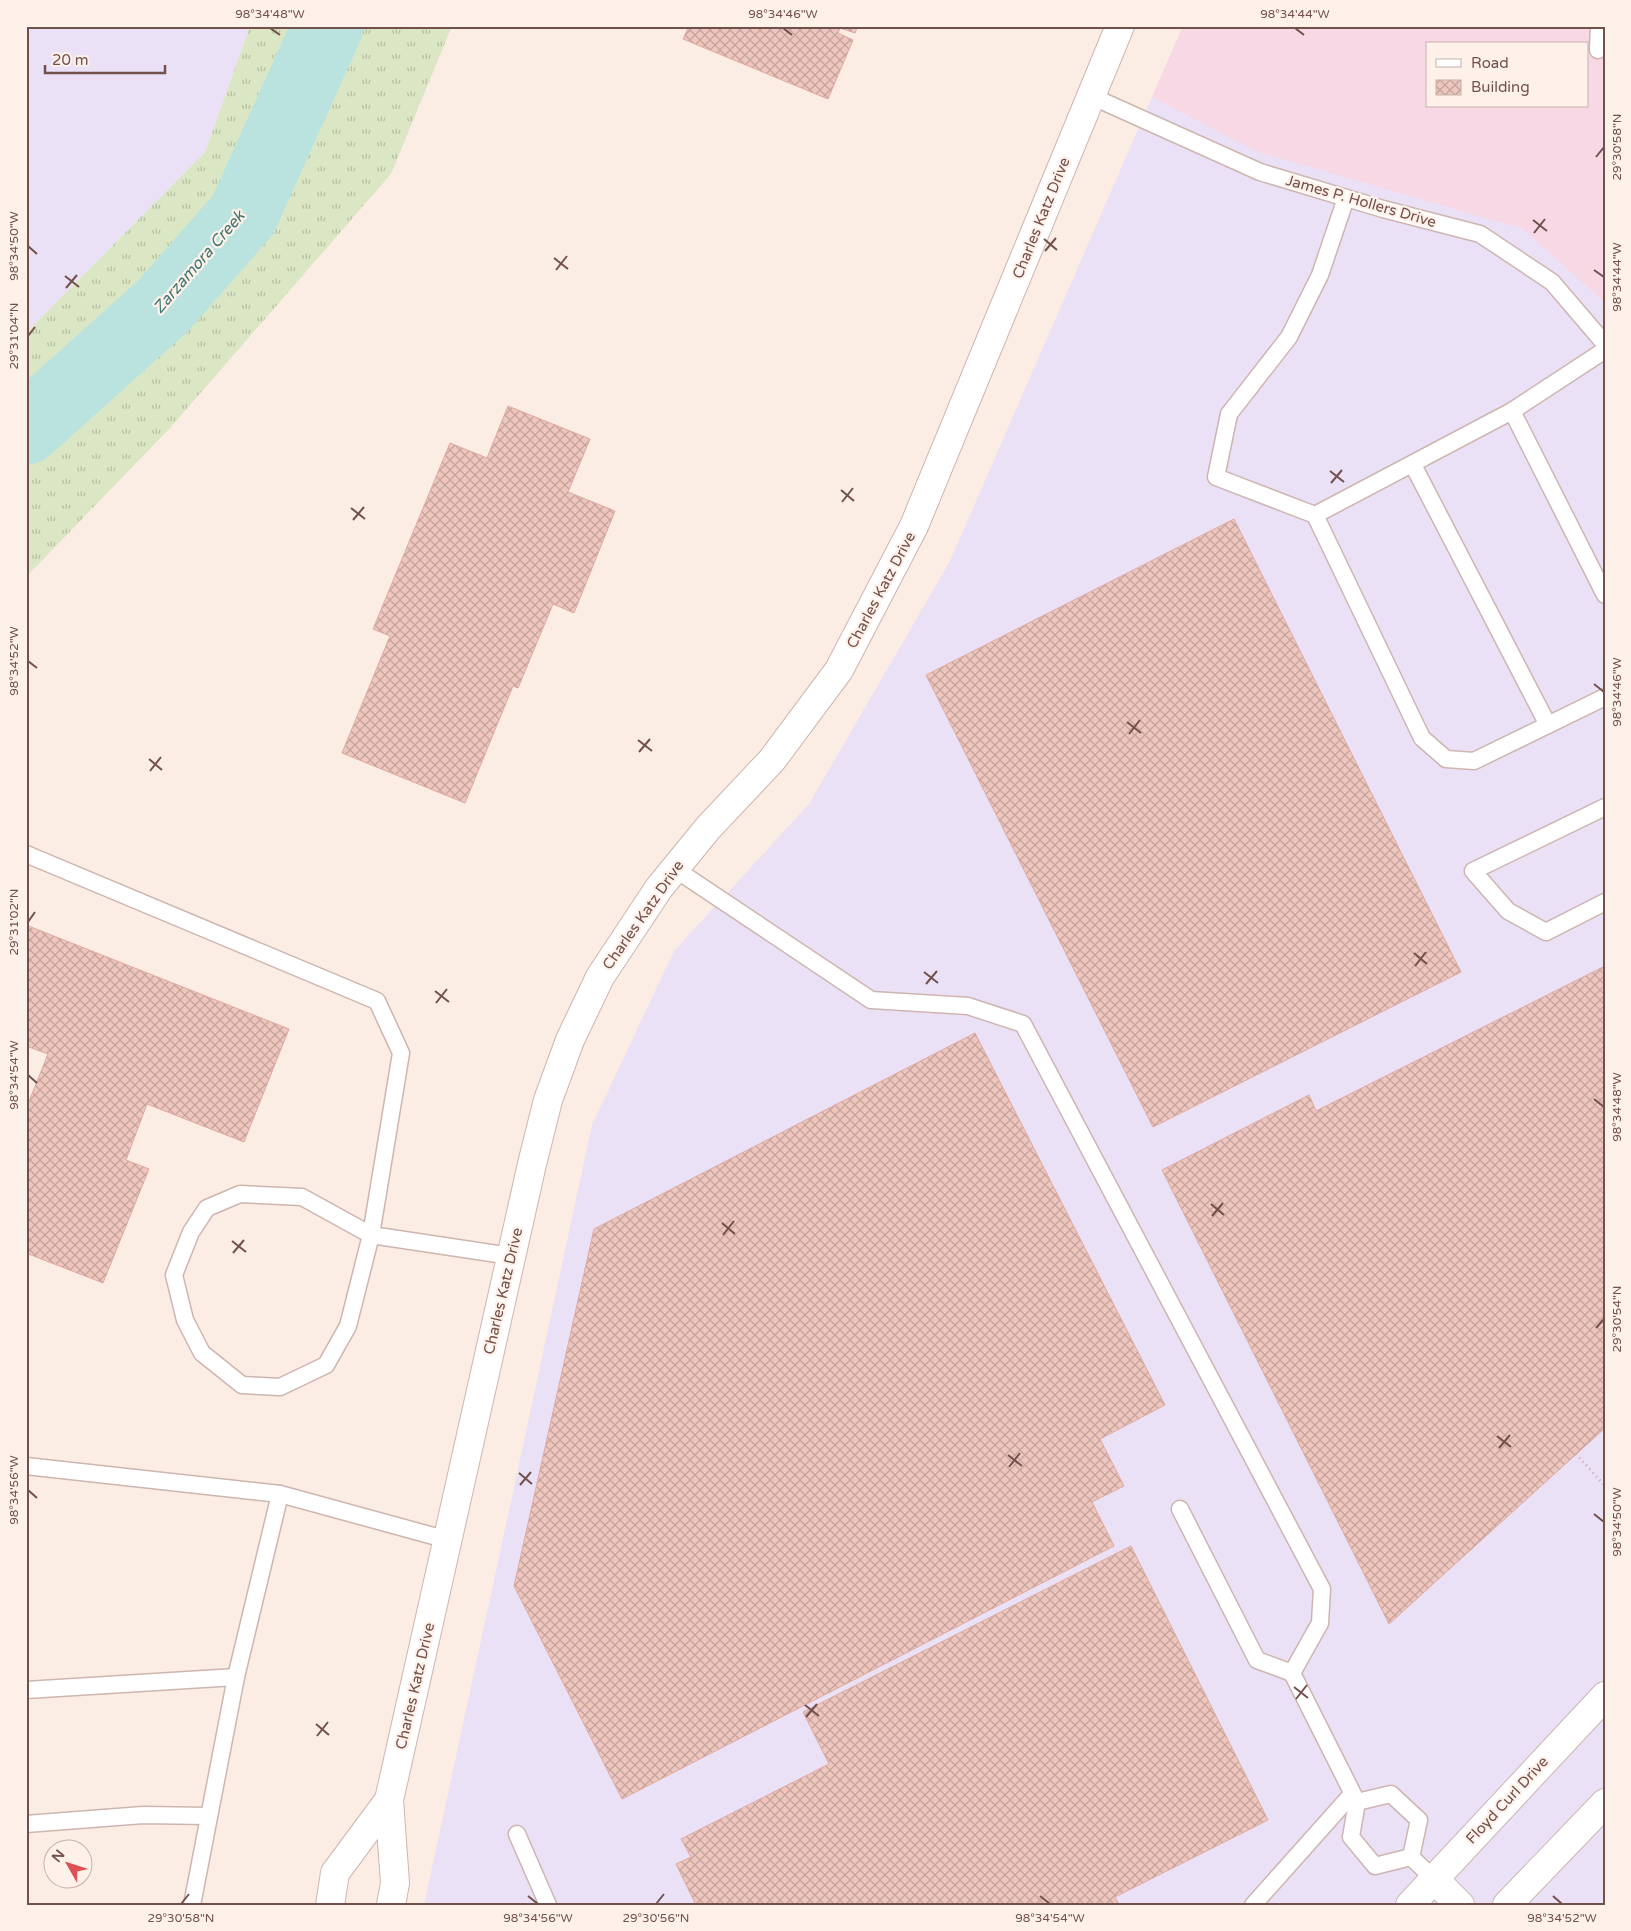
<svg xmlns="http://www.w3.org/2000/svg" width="1631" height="1931" font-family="'Varela Round',sans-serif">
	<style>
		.education { fill: #eae1f7; fill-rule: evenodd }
		.medical { fill: #f8d8e4; fill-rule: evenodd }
		.grass { fill: url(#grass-tufts) }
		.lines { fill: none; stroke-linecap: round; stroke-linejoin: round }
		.river { stroke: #bae3df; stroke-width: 71 }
		.building { fill: url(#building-cross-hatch); stroke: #e0a99f }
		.service-casing { stroke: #ceb5af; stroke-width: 19 }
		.minor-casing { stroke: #ceb5af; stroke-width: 30 }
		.tertiary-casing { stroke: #ceb5af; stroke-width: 30 }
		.path { stroke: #d3a9a1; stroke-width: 3; stroke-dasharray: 1 4; stroke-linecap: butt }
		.service { stroke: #fff; stroke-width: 16 }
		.minor { stroke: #fff; stroke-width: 28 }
		.tertiary { stroke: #fff; stroke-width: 28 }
		.ticks { fill: none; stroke: #72504c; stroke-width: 2 }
		.labels { text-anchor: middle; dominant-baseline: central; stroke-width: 4.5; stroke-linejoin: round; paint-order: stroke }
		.street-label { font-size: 15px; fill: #72504c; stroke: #fef1ea }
		.water-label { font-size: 16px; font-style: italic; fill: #407672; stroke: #fef1ea }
		.neatline { fill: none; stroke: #72504c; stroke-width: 2 }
		.ticks-label { font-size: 12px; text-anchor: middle; fill: #72504c }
	</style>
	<defs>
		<pattern id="grass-tufts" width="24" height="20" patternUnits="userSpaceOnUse" patternTransform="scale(1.25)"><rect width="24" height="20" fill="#dbe7c4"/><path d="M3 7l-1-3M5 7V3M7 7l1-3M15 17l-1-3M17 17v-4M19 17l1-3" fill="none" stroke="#b6bea1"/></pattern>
		<pattern id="building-cross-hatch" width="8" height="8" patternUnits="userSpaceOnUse" patternTransform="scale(1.25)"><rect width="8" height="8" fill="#eec6be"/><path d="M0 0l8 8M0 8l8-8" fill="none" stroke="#c5a39d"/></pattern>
	</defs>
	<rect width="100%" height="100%" fill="#fbede4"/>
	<g class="education">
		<polygon points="26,26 250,26 205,152 26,333"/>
		<path d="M 1183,26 L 1605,26 L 1605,1905 L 424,1905 L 592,1125 L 674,951 L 809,804 L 950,561 ZM 1427,44 L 1587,44 L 1587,106 L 1427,106 Z"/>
	</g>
	<path class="medical" d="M 1183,26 L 1605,26 L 1605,303 L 1523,229 L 1255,151 L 1152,97 ZM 1427,44 L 1587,44 L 1587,106 L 1427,106 Z"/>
	<polygon class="grass" points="250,26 452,26 391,174 170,428 26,577 26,333 205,152"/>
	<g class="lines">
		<polyline class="river" points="26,429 163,306 243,215 328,26"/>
	</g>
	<g class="building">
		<polygon points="689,26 858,26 855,33 840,28 838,33 853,40 828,99 683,39"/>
		<polygon points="508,406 590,439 568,492 615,511 574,613 553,604 518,688 513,686 465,803 342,753 390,636 373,629 450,443 487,458"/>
		<polygon points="1234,519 1461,972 1153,1127 926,675"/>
		<polygon points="26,925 289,1029 244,1142 147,1104 126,1160 149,1169 103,1283 26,1253 26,1109 48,1054 26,1046"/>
		<polygon points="1605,966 1605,1428 1389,1624 1162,1170 1309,1095 1316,1111"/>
		<polygon points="975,1033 1165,1405 1100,1439 1124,1486 1092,1502 1114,1546 622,1799 514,1586 594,1229"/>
		<polygon points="1131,1546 1268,1820 1115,1897 1119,1905 696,1905 676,1864 691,1857 681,1839 829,1764 803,1712"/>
	</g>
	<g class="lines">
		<defs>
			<g id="service">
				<polyline points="1598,50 1599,26"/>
				<polyline points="1091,96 1260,172 1383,209 1480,234 1552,282 1605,344"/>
				<polyline points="1346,198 1320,275 1289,337 1229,414 1216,477 1315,515 1422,738 1446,759 1474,761 1605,697"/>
				<polyline points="1512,411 1605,595"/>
				<polyline points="1413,465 1548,725"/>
				<polyline points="1315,515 1512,411 1605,350"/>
				<polyline points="1605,807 1473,871 1508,911 1546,932 1605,902"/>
				<polyline points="26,854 377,1001 401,1053 371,1235 348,1326 326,1365 280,1387 242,1385 202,1353 185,1320 174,1275 191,1232 207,1208 240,1194 302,1197 371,1235 511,1256"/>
				<polyline points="675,869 871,1000 968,1006 1023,1024 1322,1589 1320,1623 1292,1673 1357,1802 1351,1837 1375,1866 1411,1857"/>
				<polyline points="26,1466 280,1494 448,1540"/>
				<polyline points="1180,1509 1257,1660 1292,1673"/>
				<polyline points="26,1690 236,1677"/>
				<polyline points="1357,1802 1391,1794 1419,1820 1411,1857"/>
				<polyline points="26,1824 143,1815 209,1816"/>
				<polyline points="517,1834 548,1905"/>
				<polyline points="1411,1857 1434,1879"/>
				<polyline points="192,1905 236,1677 280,1494"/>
				<polyline points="1253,1905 1352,1794"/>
			</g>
			<polyline id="minor" points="1434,1879 1460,1905"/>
			<g id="tertiary">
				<polyline points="330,1905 335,1873 389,1800"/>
				<polyline points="391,1905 395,1883 389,1800 532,1164 548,1100 570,1040 600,977 659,888 708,828 772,760 839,670 914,526 1120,26"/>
				<polyline points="1410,1905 1605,1696"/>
				<polyline points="1507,1905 1605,1803"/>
			</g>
		</defs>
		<use href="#service" class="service-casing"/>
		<use href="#minor" class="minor-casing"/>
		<use href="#tertiary" class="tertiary-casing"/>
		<polyline class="path" points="1576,1454 1605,1486"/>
		<use href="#service" class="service"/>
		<use href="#minor" class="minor"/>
		<use href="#tertiary" class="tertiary"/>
	</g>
	<path class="ticks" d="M 270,28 L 280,35M 783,28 L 792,35M 1295,28 L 1304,35M 1596,157 L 1604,147M 1533,220 L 1547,231M 1534,233 L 1545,219M 1044,239 L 1057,250M 28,246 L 37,254M 1045,251 L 1056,238M 554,258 L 568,269M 556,270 L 567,256M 1594,270 L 1604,277M 65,276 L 79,287M 66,288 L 77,275M 28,336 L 35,327M 1330,471 L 1344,482M 1331,483 L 1342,470M 841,490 L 854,501M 842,502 L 853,488M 351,508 L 365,519M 353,520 L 364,507M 28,661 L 37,668M 1594,684 L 1604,692M 1127,722 L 1141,733M 1129,734 L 1140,720M 638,740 L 652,751M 639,752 L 650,739M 149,759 L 162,770M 150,771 L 161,757M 28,922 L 35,912M 1414,953 L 1427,964M 1415,966 L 1426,952M 924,972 L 938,983M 926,984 L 937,971M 435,991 L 449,1002M 436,1003 L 447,989M 28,1075 L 37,1083M 1594,1099 L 1604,1107M 1211,1204 L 1224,1215M 1212,1216 L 1223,1203M 722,1223 L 735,1234M 723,1235 L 734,1221M 232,1241 L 246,1252M 233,1253 L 244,1240M 1596,1328 L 1604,1319M 1497,1436 L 1511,1447M 1499,1448 L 1510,1435M 1008,1455 L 1022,1466M 1009,1467 L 1020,1453M 519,1473 L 532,1484M 520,1485 L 531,1472M 28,1490 L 37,1498M 1594,1514 L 1604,1522M 1294,1687 L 1308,1698M 1296,1699 L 1307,1685M 805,1705 L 819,1716M 806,1717 L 817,1704M 316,1724 L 329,1735M 317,1736 L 328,1722M 528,1896 L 538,1904M 1040,1896 L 1050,1904M 1553,1896 L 1562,1904M 181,1904 L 189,1894M 656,1904 L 664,1894"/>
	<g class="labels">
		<g class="street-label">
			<text transform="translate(1361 201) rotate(16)">James P. Hollers Drive</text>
			<text transform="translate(1041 218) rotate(-68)">Charles Katz Drive</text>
			<text transform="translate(881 590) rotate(-62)">Charles Katz Drive</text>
			<text transform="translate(643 915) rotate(-55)">Charles Katz Drive</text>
			<text transform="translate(503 1291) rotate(-77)">Charles Katz Drive</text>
			<text transform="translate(415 1686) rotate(-77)">Charles Katz Drive</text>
			<text transform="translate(1507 1800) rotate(-47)">Floyd Curl Drive</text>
		</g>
		<g class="water-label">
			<text transform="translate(199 262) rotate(-49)">Zarzamora Creek</text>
		</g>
	</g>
	<rect width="1631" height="1931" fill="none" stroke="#fef1ea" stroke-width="55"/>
	<rect x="1426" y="42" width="162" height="65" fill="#fef1ea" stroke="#c6b1ab"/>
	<rect x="1436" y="59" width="25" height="8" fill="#ffffff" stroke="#c6b1ab"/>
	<text x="1471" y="68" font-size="15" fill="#72504c">Road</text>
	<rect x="1436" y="80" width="25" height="15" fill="url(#building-cross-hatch)" stroke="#c6b1ab"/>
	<text x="1471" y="92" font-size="15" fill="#72504c">Building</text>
	<g transform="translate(68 1864) rotate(309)"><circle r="24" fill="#fef1ea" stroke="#c6b1ab"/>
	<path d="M0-4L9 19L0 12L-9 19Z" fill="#dd5153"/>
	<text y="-8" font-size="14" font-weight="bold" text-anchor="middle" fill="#72504c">N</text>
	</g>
	<path d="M45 65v8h120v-8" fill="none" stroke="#72504c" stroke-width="2.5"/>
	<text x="52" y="65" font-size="15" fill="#72504c" stroke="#fef1ea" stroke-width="4" paint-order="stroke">20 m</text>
	<rect x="28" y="28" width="1576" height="1876" class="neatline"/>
	<g class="ticks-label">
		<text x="270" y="18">98°34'48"W</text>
		<text x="783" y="18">98°34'46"W</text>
		<text x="1295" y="18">98°34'44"W</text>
		<text transform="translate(1617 147) rotate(-90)" y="4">29°30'58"N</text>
		<text transform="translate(14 246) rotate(-90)" y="4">98°34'50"W</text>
		<text transform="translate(1617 277) rotate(-90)" y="4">98°34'44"W</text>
		<text transform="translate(14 336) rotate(-90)" y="4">29°31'04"N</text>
		<text transform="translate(14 661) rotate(-90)" y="4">98°34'52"W</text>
		<text transform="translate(1617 692) rotate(-90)" y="4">98°34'46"W</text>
		<text transform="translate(14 922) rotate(-90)" y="4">29°31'02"N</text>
		<text transform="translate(14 1075) rotate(-90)" y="4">98°34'54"W</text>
		<text transform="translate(1617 1107) rotate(-90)" y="4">98°34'48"W</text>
		<text transform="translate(1617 1319) rotate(-90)" y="4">29°30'54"N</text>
		<text transform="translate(14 1490) rotate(-90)" y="4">98°34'56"W</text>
		<text transform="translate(1617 1522) rotate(-90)" y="4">98°34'50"W</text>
		<text x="181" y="1922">29°30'58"N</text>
		<text x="538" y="1922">98°34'56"W</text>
		<text x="656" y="1922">29°30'56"N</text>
		<text x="1050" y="1922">98°34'54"W</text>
		<text x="1562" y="1922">98°34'52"W</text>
	</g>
</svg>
